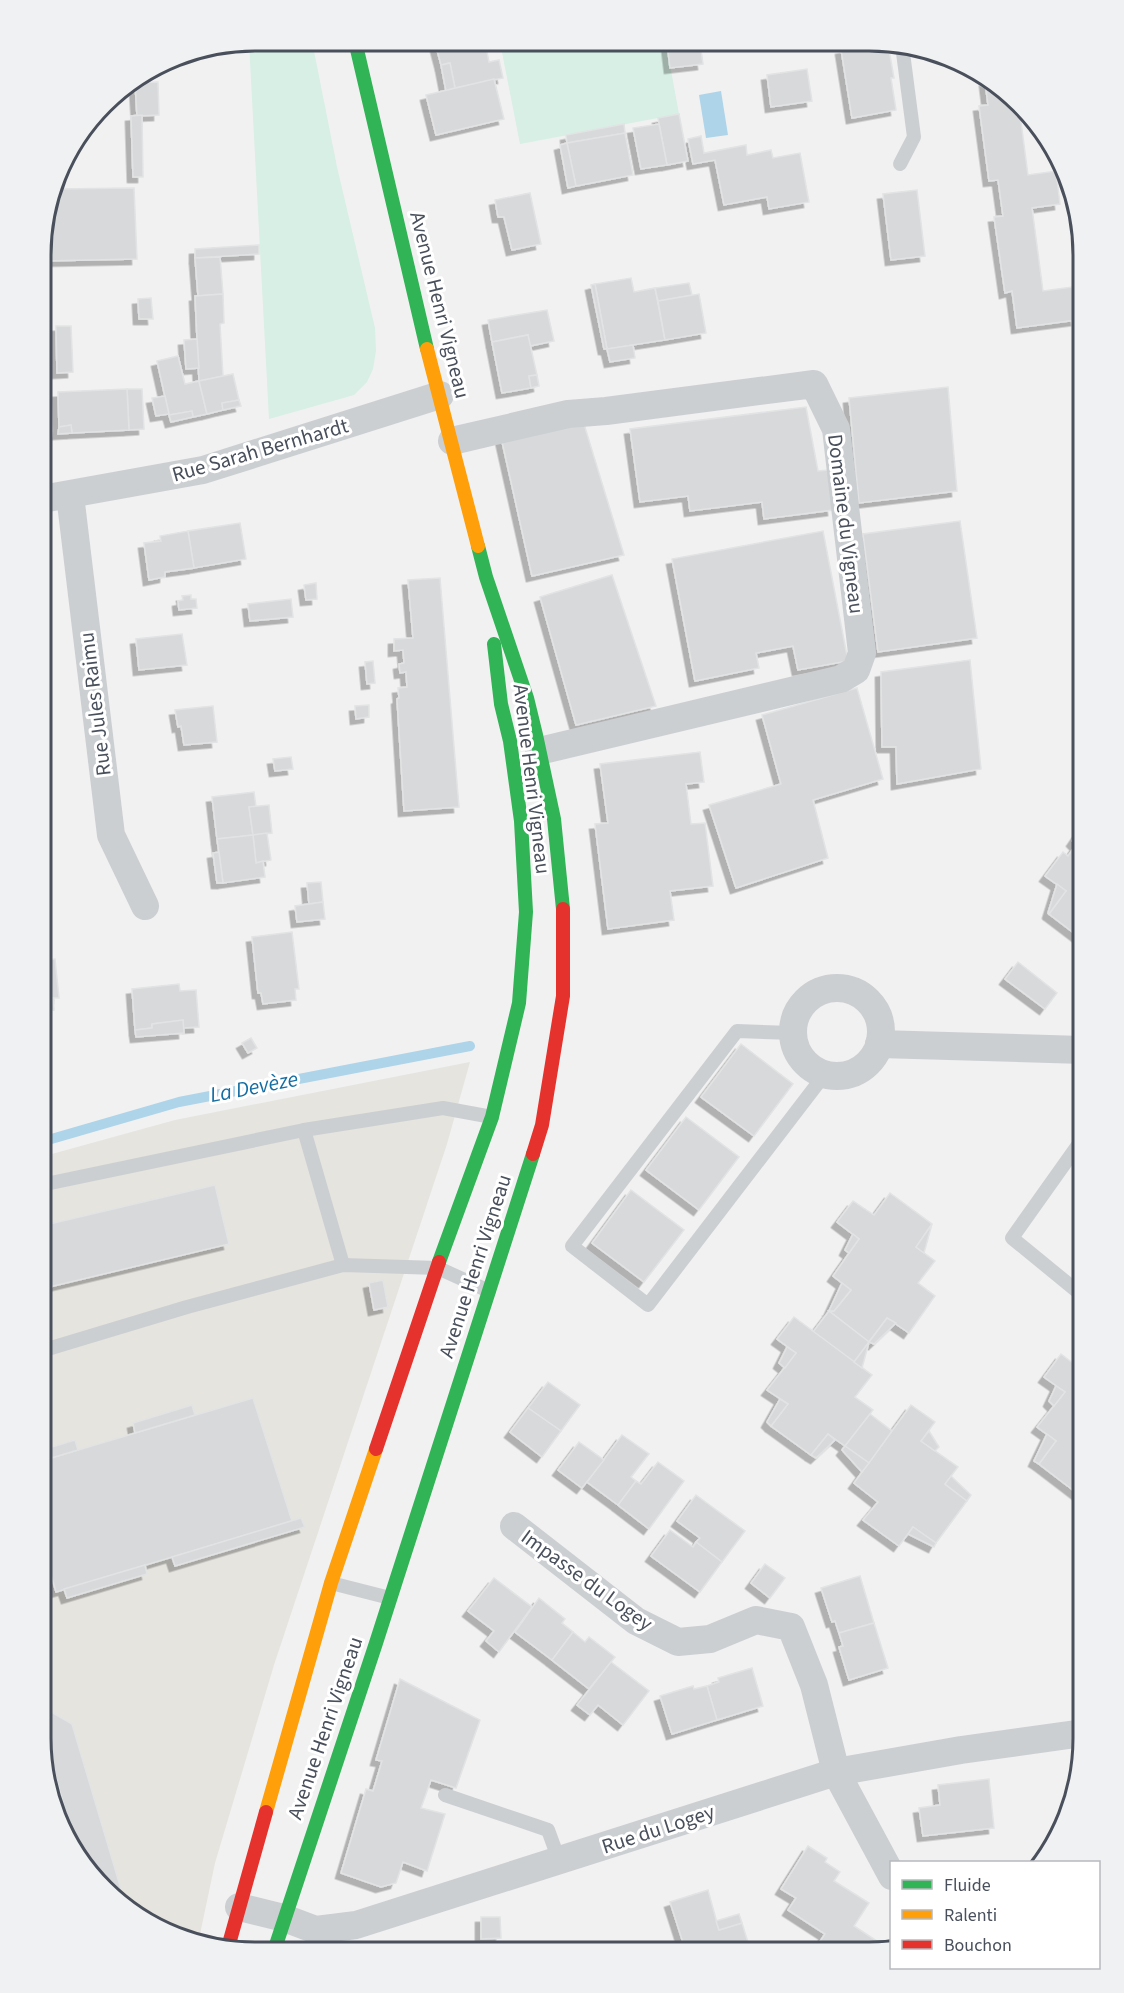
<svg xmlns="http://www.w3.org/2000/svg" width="1124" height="1993" font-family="'Source Sans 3',sans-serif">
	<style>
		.commercial { fill: #e5e4df }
		.green { fill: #d7efe4 }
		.water { fill: #aed4ea }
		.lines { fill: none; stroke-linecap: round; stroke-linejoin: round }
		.stream { stroke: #aed4ea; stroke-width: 10 }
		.building { fill: #d8d9db; stroke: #e2e3e4; stroke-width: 1.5; filter: url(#shadow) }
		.lane { stroke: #cccfd2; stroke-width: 14 }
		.street { stroke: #cccfd2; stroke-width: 28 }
		.fast { stroke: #30b455; stroke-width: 14 }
		.slow { stroke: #ff9f0a; stroke-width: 14 }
		.jam { stroke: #e5322d; stroke-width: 14 }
		.labels { text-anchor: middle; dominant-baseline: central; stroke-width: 6; stroke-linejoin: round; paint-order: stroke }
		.street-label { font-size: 21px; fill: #49505c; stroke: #fff }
		.water-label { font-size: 22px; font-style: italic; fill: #156ea3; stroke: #fff }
		.rim { fill: none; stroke: #49505c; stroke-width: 3 }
	</style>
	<defs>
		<filter id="shadow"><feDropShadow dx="-5.5" dy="5.5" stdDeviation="0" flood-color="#0004"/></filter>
	</defs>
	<rect width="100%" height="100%" fill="#f1f1f1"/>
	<polygon class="commercial" points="470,1062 447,1144 274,1665 215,1863 199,1939 124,1908 77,1857 52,1807 41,1738 41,1157 175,1120"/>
	<g class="green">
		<polygon points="255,41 312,41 337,167 375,328 376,351 373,369 367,382 354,395 269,419 249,42"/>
		<polygon points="500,42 666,43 679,114 520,144"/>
	</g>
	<polygon class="water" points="721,91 728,135 706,138 699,95"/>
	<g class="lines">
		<polyline class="stream" points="41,1142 179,1102 470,1046"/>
	</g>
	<g class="building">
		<polygon points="455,42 485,42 489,62 499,60 503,78 455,88 450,63 441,65 436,46"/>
		<polygon points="667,43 700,43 703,64 670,68"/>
		<polygon points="870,44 888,44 894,78 891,78 896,110 852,118 841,49"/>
		<polygon points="450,63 455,88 446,91 441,65"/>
		<polygon points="807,69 812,101 771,107 767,75"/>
		<polygon points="494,79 504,119 436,135 426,95"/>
		<polygon points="985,81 1010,94 1019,107 1028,175 1056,171 1060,204 1032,208 1043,291 1072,287 1076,320 1017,328 1012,291 1005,293 994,217 1003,216 998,180 989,181 979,106 988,105"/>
		<polygon points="158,82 159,115 137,116 135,83"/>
		<polygon points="679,114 688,161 667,165 658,118"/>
		<polygon points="142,115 143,177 133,177 131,116"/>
		<polygon points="624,124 625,133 567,143 566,135"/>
		<polygon points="659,124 667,165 641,169 633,128"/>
		<polygon points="625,133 633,175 576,186 567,143"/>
		<polygon points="701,136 704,153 746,145 747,155 771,150 773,158 800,153 809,202 769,209 767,197 724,205 715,160 693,164 688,139"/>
		<polygon points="567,143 576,186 568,188 560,145"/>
		<polygon points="134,188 137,259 42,261 42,228 54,189"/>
		<polygon points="917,190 925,256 891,260 883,194"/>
		<polygon points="530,193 541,244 512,250 504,217 498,217 495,200"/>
		<polygon points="259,245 259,254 195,258 195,249"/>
		<polygon points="220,257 223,294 198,296 195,258"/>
		<polygon points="631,278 634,292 655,288 665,340 607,349 595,284"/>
		<polygon points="689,283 692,295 658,301 655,288"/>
		<polygon points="595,284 607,349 604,349 591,285"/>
		<polygon points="223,294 224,323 220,324 223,376 199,381 195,296"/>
		<polygon points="699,294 706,333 665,340 658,301"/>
		<polygon points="151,298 153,319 139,319 138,299"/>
		<polygon points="547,310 554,341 530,346 528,335 492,342 488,320"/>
		<polygon points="56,326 71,326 73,372 57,373"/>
		<polygon points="528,335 537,375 529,376 531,388 502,393 492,342"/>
		<polygon points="197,339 199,368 186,369 184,340"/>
		<polygon points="633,345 635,358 610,362 607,349"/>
		<polygon points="178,356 185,384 199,381 207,414 193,417 192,411 169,415 157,361"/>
		<polygon points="233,374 239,400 222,403 223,410 207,414 199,381"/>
		<polygon points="537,375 539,386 531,388 529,376"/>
		<polygon points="948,387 957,491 859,503 849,398"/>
		<polygon points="127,389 142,389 144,429 129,430"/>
		<polygon points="127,389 129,430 72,433 71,425 59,427 58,392"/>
		<polygon points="165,396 169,414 156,416 152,398"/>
		<polygon points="239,400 241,406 223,410 222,403"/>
		<polygon points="806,407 818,471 828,470 833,510 764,519 762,502 690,511 688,496 640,502 630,429"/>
		<polygon points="192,411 193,417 171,422 169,415"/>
		<polygon points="584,424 624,555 532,576 501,437"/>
		<polygon points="71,425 72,433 58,434 59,427"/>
		<polygon points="960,521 977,638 878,652 863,534"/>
		<polygon points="240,523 246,559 194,568 188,531"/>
		<polygon points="188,531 194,568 165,572 165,577 149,580 144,543 161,541 160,536"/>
		<polygon points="823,531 848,661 798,670 793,646 756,653 759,668 695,681 672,559"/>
		<polygon points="612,575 656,706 576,725 540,597"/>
		<polygon points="440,578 459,807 404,811 397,699 399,698 398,688 407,687 406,672 400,673 399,664 404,663 403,650 394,651 394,639 413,638 408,580"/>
		<polygon points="316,583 317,599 306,600 304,585"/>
		<polygon points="191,595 191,599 196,599 197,608 179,610 178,601 183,600 182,596"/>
		<polygon points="291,599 293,617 250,621 248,604"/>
		<polygon points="182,634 187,665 139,670 136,639"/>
		<polygon points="970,660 981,769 897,784 896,747 882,747 881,672"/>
		<polygon points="373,661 375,683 367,684 365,662"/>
		<polygon points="857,688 883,779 813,800 828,858 736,888 709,805 781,784 762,715"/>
		<polygon points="369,705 369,717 356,719 355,706"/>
		<polygon points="213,706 217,742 184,745 181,726 178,727 175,710"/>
		<polygon points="700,752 704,782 686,784 691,824 705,823 713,886 670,891 674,920 608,929 595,824 608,823 600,764"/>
		<polygon points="291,757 293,769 275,771 273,759"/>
		<polygon points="254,792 256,807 249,807 253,835 217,839 212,797"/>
		<polygon points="269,805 272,833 253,835 249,807"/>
		<polygon points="1083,825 1083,940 1049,914 1066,891 1045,876 1063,852 1068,856 1076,845 1072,841"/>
		<polygon points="267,833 271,860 256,863 253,835"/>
		<polygon points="253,835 256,863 263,861 265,877 223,883 217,839"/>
		<polygon points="219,852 223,883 217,883 213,853"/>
		<polygon points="42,864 47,906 41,907"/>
		<polygon points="321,882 323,902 309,904 307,883"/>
		<polygon points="1057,884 1066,891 1049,914 1048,913"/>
		<polygon points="323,902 325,919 297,922 295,906"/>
		<polygon points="292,932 299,989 295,989 296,1000 263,1004 261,993 258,993 252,937"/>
		<polygon points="55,959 59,998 53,998 54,1010 41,1012 41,961"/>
		<polygon points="1018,962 1057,993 1045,1009 1005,979"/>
		<polygon points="179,984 180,991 196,990 199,1027 183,1028 183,1020 152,1024 152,1028 135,1030 132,989"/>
		<polygon points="183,1020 184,1033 136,1037 135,1030 152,1028 152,1024"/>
		<polygon points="251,1038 257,1048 248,1053 242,1043"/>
		<polygon points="741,1044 793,1084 754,1136 701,1097"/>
		<polygon points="686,1117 739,1157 699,1210 646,1170"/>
		<polygon points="215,1185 229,1244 41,1289 41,1226"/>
		<polygon points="631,1190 684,1230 644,1282 592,1243"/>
		<polygon points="890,1193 932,1224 916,1247 935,1261 918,1283 935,1296 909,1333 887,1318 869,1342 829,1311 834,1311 851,1290 833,1276 859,1239 837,1222 853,1201 874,1215"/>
		<polygon points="932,1224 924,1253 916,1247"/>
		<polygon points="853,1234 859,1239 849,1253 845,1250"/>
		<polygon points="383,1280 388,1307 374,1310 369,1283"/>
		<polygon points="842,1283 851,1290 834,1311 829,1311"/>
		<polygon points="829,1311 869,1342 854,1362 813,1332"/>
		<polygon points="794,1317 872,1375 855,1397 873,1410 845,1446 828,1434 811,1455 771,1426 788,1404 767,1390 796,1353 777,1339"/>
		<polygon points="887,1318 896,1323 874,1344 869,1342"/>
		<polygon points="869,1342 865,1357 862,1368 854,1362"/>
		<polygon points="787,1347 796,1353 785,1368 779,1363"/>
		<polygon points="1061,1354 1082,1370 1083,1368 1083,1487 1078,1494 1039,1464 1056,1441 1037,1427 1065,1392 1044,1377"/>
		<polygon points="548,1382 580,1405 561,1431 528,1408"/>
		<polygon points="1056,1386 1065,1392 1054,1406 1049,1401"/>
		<polygon points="253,1398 292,1521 56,1592 41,1541 41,1461"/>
		<polygon points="780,1399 788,1404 771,1426 767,1422"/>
		<polygon points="192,1405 195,1415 135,1433 133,1423"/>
		<polygon points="911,1405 935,1422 921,1441 958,1467 945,1484 967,1501 936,1543 913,1527 899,1546 863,1520 878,1502 854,1483"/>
		<polygon points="528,1408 561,1431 542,1457 510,1432"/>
		<polygon points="870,1414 892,1431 869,1463 845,1446"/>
		<polygon points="929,1431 939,1447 935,1451 921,1441"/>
		<polygon points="828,1434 835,1440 816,1458 811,1455"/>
		<polygon points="1047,1434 1056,1441 1039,1464 1034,1461"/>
		<polygon points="622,1435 649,1454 631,1477 636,1481 618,1505 587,1482"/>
		<polygon points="75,1440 78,1450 48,1459 45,1449"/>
		<polygon points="579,1442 604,1460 582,1488 558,1470"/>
		<polygon points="845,1446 869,1463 862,1472 842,1450"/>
		<polygon points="658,1462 684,1481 649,1529 618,1505 636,1481 641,1484"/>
		<polygon points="951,1476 971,1495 967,1501 945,1484"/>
		<polygon points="696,1495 745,1531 722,1562 696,1542 700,1538 677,1521"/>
		<polygon points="301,1518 305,1527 175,1566 172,1557"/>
		<polygon points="913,1527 936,1543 934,1547 908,1534"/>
		<polygon points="670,1530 693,1547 696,1542 722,1562 700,1592 651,1556"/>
		<polygon points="765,1564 785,1578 770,1598 751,1583"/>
		<polygon points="145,1565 147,1574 67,1598 64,1589"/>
		<polygon points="860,1576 874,1623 839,1633 835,1621 832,1622 821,1588"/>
		<polygon points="494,1578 532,1607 499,1652 486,1641 494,1631 468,1611"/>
		<polygon points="539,1598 565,1619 562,1623 573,1632 552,1660 515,1632"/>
		<polygon points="874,1623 888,1668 849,1680 839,1647 843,1646 839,1633"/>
		<polygon points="573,1632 585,1642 589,1637 615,1657 589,1689 552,1660"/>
		<polygon points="611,1662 649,1691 623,1725 598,1705 590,1715 577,1705"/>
		<polygon points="752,1668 763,1706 717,1720 707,1686 719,1682 718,1678"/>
		<polygon points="400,1679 480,1720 456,1788 431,1780 421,1808 445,1814 427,1871 403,1862 396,1883 381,1887 341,1873 366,1789 373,1791 382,1761 376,1760"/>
		<polygon points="693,1686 694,1689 707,1686 717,1720 672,1734 660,1696"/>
		<polygon points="41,1706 72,1724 121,1889 109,1891 79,1860 43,1731 41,1731"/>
		<polygon points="41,1731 43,1731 79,1860 52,1807"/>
		<polygon points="989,1779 994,1828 923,1836 919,1808 940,1805 938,1785"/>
		<polygon points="808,1846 827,1858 825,1862 840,1872 834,1881 869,1903 854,1926 886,1947 884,1950 869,1952 820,1952 815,1949 825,1934 788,1910 796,1898 781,1889"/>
		<polygon points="708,1890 719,1930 742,1923 751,1952 686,1952 670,1902"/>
		<polygon points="739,1914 742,1923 719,1930 716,1921"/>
		<polygon points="481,1917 500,1917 501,1938 481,1939"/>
	</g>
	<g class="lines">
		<g class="lane">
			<polyline points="900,164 914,137 902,45"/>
			<polyline points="793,1033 737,1031 572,1246 648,1305 825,1074"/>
			<polyline points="304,1130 343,1265"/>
			<polyline points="41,1185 304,1130 443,1108 492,1117"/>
			<polyline points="1083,1296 1012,1238 1083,1138"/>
			<polyline points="41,1351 187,1307 343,1265 438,1268 489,1291"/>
			<polyline points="331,1583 390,1598"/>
			<polyline points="445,1795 548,1830 559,1860"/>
		</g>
		<g class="street">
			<polyline points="452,441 568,414 606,411 814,384 836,429 862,653 856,670 841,679 539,751"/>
			<polyline points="70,495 111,835 145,906"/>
			<polyline points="42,499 203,470 440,395"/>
			<circle cx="837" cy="1032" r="44"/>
			<polyline points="879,1044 1083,1050"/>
			<polyline points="514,1526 636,1621 678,1642 710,1639 756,1620 791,1627 814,1685 836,1772 892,1876"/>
			<polyline points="239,1907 284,1918 316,1930 356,1925 836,1772 961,1750 1083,1733"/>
		</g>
		<g class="fast">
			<polyline points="355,41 427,349"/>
			<polyline points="478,546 486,577 527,698 536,735 554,819 563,909"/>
			<polyline points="439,1262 492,1117 519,1003 526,912 521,821 510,741 501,704 494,644"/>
			<polyline points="274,1951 376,1643 533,1154"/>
		</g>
		<g class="slow">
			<polyline points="427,349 478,546"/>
			<polyline points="266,1812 331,1583 376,1449"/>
		</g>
		<g class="jam">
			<polyline points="533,1154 542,1125 563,996 563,909"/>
			<polyline points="376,1449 439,1262"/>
			<polyline points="227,1951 266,1812"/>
		</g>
	</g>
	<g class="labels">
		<g class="street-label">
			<text transform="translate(440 305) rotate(76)">Avenue Henri Vigneau</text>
			<text transform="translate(260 450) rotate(-16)">Rue Sarah Bernhardt</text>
			<text transform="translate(846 524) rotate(83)">Domaine du Vigneau</text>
			<text transform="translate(95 704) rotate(-97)">Rue Jules Raimu</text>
			<text transform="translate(532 779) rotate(83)">Avenue Henri Vigneau</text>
			<text transform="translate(475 1266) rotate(-72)">Avenue Henri Vigneau</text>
			<text transform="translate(587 1580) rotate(36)">Impasse du Logey</text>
			<text transform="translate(325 1728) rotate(-71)">Avenue Henri Vigneau</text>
			<text transform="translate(658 1829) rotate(-18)">Rue du Logey</text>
		</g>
		<g class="water-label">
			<text transform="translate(254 1087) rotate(-11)">La Devèze</text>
		</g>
	</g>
	<path d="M0 0H1124V1993H0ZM255 51H869A204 204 0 0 1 1073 255V1738A204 204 0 0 1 869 1942H255A204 204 0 0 1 51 1738V255A204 204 0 0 1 255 51Z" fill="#f0f1f2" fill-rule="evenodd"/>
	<path class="rim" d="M255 51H869A204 204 0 0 1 1073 255V1738A204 204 0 0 1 869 1942H255A204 204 0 0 1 51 1738V255A204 204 0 0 1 255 51Z"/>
	<rect x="890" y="1861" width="210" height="108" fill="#ffffff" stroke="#b6b9be" stroke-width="1.5"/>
	<rect x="902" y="1880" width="30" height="9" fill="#30b455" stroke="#b6b9be" stroke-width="1.5"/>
	<text x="944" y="1891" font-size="18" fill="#49505c">Fluide</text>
	<rect x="902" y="1910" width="30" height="9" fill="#ff9f0a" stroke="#b6b9be" stroke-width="1.5"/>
	<text x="944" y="1921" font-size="18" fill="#49505c">Ralenti</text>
	<rect x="902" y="1940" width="30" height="9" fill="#e5322d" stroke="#b6b9be" stroke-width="1.5"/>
	<text x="944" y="1951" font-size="18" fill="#49505c">Bouchon</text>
</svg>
